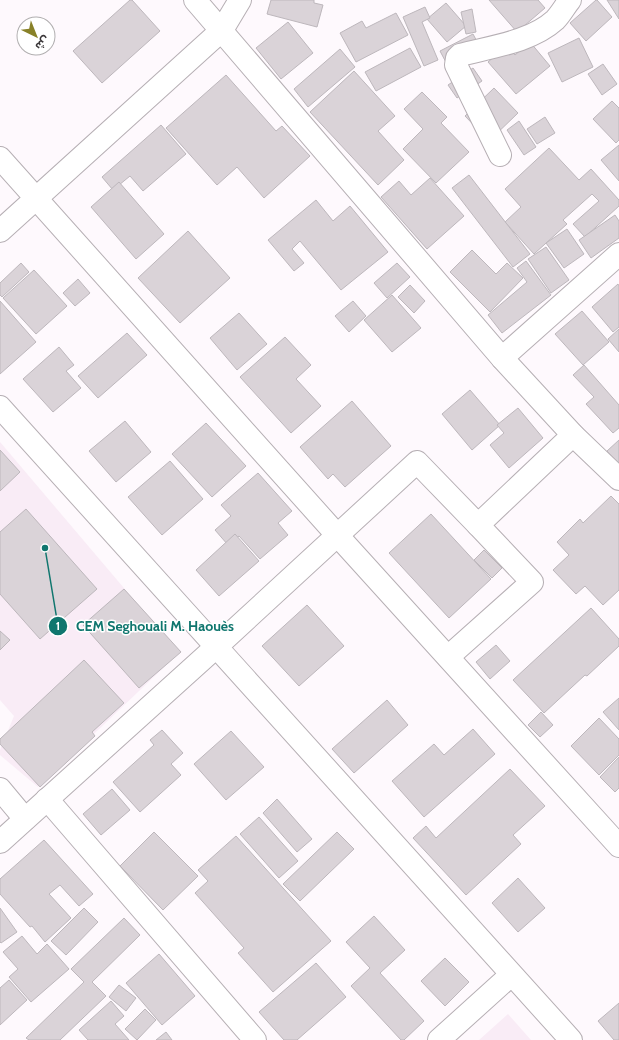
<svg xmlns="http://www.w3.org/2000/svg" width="619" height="1040" font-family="Cabin,'Noto Sans Arabic',sans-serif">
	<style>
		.built { fill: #f9ecf6 }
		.building { fill: #dad3d8; stroke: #bdb7bc }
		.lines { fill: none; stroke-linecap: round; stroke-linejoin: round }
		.minor-casing { stroke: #b6afb4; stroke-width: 24 }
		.minor { stroke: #fff; stroke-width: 22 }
		.leader { fill: none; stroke: #0f766e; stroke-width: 1.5 }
		.callout-dot { fill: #0f766e; stroke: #fff; stroke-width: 1.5 }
		.mark-label { font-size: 12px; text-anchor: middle; font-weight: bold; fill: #fff }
		.callout-label { font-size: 14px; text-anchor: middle; font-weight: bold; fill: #0f766e; stroke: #fff; stroke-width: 3; stroke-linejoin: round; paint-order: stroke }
	</style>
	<rect width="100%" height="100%" fill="#fef9fd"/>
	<g class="built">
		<polygon points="0,442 179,653 38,787 0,755 0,750 14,716 0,700"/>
		<polygon points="508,1014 531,1040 479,1040"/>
	</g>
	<g class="building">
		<polygon points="130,0 132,0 160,31 102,83 73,51"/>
		<polygon points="271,0 314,0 314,3 323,5 317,27 267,14"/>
		<polygon points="489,0 538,0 545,8 517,32"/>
		<polygon points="596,0 597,0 612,17 586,41 570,23"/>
		<polygon points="607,0 619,0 619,19"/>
		<polygon points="446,3 466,26 447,42 427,19"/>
		<polygon points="425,7 430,18 422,22 438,60 424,66 403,17"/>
		<polygon points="472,9 476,32 466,34 461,12"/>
		<polygon points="396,13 408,35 356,62 340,33 362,21 366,28"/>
		<polygon points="288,22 313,53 281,79 256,48"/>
		<polygon points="473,34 482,51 449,68 440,51"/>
		<polygon points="579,38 593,67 562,82 548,53"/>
		<polygon points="530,42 550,66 516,94 488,62 507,46 515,55"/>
		<polygon points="410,48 421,67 376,91 365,72"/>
		<polygon points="340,49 355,67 308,107 294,89"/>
		<polygon points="603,64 617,84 602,95 588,74"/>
		<polygon points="473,68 482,81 457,98 448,85"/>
		<polygon points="354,71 395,116 378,131 404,160 378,185 310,112"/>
		<polygon points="226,75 276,131 282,126 310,156 264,198 237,167 217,185 166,128"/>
		<polygon points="494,88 518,113 489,141 465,116"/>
		<polygon points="422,92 447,117 441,123 469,152 436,183 403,149 423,129 404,109"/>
		<polygon points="612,101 619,108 619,140 616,143 593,119"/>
		<polygon points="545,117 555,133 537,144 527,129"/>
		<polygon points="519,121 536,147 524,155 507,130"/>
		<polygon points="161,125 186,154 143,191 130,176 113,190 102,177"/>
		<polygon points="619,145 619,181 601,160"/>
		<polygon points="549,148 579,180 591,169 619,200 619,206 585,237 573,224 599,201 592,194 563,220 567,224 534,254 505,222 521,207 505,189"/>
		<polygon points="469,175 530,254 513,267 452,188"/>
		<polygon points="430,178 464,216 427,249 381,197 399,181 411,195"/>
		<polygon points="119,182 164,234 136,259 91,207"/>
		<polygon points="316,200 333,221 350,206 388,252 341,290 300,241 292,249 304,263 294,271 268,240"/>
		<polygon points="615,215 619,221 619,238 591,258 579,240"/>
		<polygon points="567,229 584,254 564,268 546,243"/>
		<polygon points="188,231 230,278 180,323 138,278"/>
		<polygon points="546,247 569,280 551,293 528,259"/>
		<polygon points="472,250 496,274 507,263 523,278 490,312 450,272"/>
		<polygon points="526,261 551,295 502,333 488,315 527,282 517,268"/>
		<polygon points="21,263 29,272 2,297 0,295 0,283"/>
		<polygon points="397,263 410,277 387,298 374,283"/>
		<polygon points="34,270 67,306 36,334 3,298"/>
		<polygon points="78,279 90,293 75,306 63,293"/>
		<polygon points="618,284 619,286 619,327 613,332 592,307"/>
		<polygon points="410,285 425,301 414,313 398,297"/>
		<polygon points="392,295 421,328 392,352 364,320"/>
		<polygon points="0,301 36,342 0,374"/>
		<polygon points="353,301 366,316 349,332 335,316"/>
		<polygon points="582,311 609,342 583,365 555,334"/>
		<polygon points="239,313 267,344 237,370 210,338"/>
		<polygon points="619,329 619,352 608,339"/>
		<polygon points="127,333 147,355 98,398 78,376"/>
		<polygon points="285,337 311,365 296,379 321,406 291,433 240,377"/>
		<polygon points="59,347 74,365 66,371 81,388 53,412 23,379"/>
		<polygon points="584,365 619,405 619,428 613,433 586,404 594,397 573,375"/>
		<polygon points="470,390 500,425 472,450 442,414"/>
		<polygon points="352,401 391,446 345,487 333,474 328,479 300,447"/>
		<polygon points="518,408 543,438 509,468 490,445 504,433 497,425"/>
		<polygon points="125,421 151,452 116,482 89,451"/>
		<polygon points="206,423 246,466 212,497 172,454"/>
		<polygon points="619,440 619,465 607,451"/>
		<polygon points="0,450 20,472 0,491"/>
		<polygon points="170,461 203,499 162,535 128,497"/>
		<polygon points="258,473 292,511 278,523 288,535 260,559 239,536 228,545 215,530 231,516 221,505"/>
		<polygon points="611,496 619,504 619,590 603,605 585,586 576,594 553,570 569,555 557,542 580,519 583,523"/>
		<polygon points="26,509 97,589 40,639 0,594 0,532"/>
		<polygon points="431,514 491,579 449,618 389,553"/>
		<polygon points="235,534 259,561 219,596 196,570"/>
		<polygon points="484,550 502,568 492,578 474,560"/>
		<polygon points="124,589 181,652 139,688 83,625"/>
		<polygon points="307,605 344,646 299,686 262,646"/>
		<polygon points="591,608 619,639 619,646 587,676 585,675 544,713 513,680"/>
		<polygon points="0,631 10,640 0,650"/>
		<polygon points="496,645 510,661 490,679 476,662"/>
		<polygon points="84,660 124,703 92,732 95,736 40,787 0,744 0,739"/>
		<polygon points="619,698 619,730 603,712"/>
		<polygon points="387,700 408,725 354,773 332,749"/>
		<polygon points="541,712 553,725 540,737 528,725"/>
		<polygon points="599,718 619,739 619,755 599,775 571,746"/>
		<polygon points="473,729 495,754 424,817 392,781 434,744 444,755"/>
		<polygon points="162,730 183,753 171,764 181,775 140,812 113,782 154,745 150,740"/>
		<polygon points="231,731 264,767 226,800 194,764"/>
		<polygon points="619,757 619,788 615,792 600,777"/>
		<polygon points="510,769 545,806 513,835 521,844 466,895 413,838 426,826 436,838"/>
		<polygon points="112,789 130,810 101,835 83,814"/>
		<polygon points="277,799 312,839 297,852 263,813"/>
		<polygon points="259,817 298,861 279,878 240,834"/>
		<polygon points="154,832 198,876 163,910 120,866"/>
		<polygon points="337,832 354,849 300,901 283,884"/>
		<polygon points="236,836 331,941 273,992 238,953 244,948 195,893 208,881 198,870"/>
		<polygon points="44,840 93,894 79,906 60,885 49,894 71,918 45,942 32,926 30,927 0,894 0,879"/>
		<polygon points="518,878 545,908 518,932 492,903"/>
		<polygon points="0,908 17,932 1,943 0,942"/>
		<polygon points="84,908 98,922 66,955 51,941"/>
		<polygon points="374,916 405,950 380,973 424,1021 404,1040 401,1040 351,986 370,968 346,942"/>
		<polygon points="124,918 140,935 92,982 106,996 60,1040 29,1040 26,1038 84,982 71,969"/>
		<polygon points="22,936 37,954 47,944 69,969 31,1002 9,977 18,969 3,952"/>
		<polygon points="159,954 195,996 162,1025 126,983"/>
		<polygon points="445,958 469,982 445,1006 421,981"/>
		<polygon points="316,963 346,997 297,1040 284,1040 259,1012"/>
		<polygon points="9,980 27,1000 0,1025 0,988"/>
		<polygon points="119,985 136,998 126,1011 109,997"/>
		<polygon points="111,1001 124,1016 115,1024 129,1040 88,1040 79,1030"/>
		<polygon points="619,1003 619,1040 614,1040 598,1021"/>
		<polygon points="145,1009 156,1020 137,1040 125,1029"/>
		<polygon points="166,1032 172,1040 156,1040"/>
	</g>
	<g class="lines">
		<defs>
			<g id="minor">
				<polyline points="195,0 502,358 573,435 619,479"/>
				<path d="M 500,155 L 456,65 L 457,58 L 460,55 C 490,47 531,42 555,20 C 561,14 565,6 570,0"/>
				<polyline points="0,158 337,535 619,846"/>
				<polyline points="0,231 222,30 240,0"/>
				<polyline points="502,358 619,254"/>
				<polyline points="0,407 571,1040"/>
				<polyline points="448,657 532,582 478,525"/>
				<polyline points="0,789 25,819"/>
				<polyline points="47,799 255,1040"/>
				<polyline points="0,842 216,647 417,462 478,525 573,435"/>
				<polyline points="439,1040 511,975"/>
			</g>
		</defs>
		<use href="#minor" class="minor-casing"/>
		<use href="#minor" class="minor"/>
	</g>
	<path class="leader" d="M45 548L58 626"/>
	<g class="callout-dot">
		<circle cx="45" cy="548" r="4"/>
		<circle cx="58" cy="626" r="10"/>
	</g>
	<g class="mark-label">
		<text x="58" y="630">1</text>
	</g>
	<g class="callout-label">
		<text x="155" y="631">CEM Seghouali M. Haouès</text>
	</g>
	<g transform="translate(36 36) rotate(137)"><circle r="19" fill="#ffffff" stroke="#b1afb0"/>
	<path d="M0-3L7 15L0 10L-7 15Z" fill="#888128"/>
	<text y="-6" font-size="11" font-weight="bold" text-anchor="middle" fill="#3b383a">ش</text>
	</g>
</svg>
